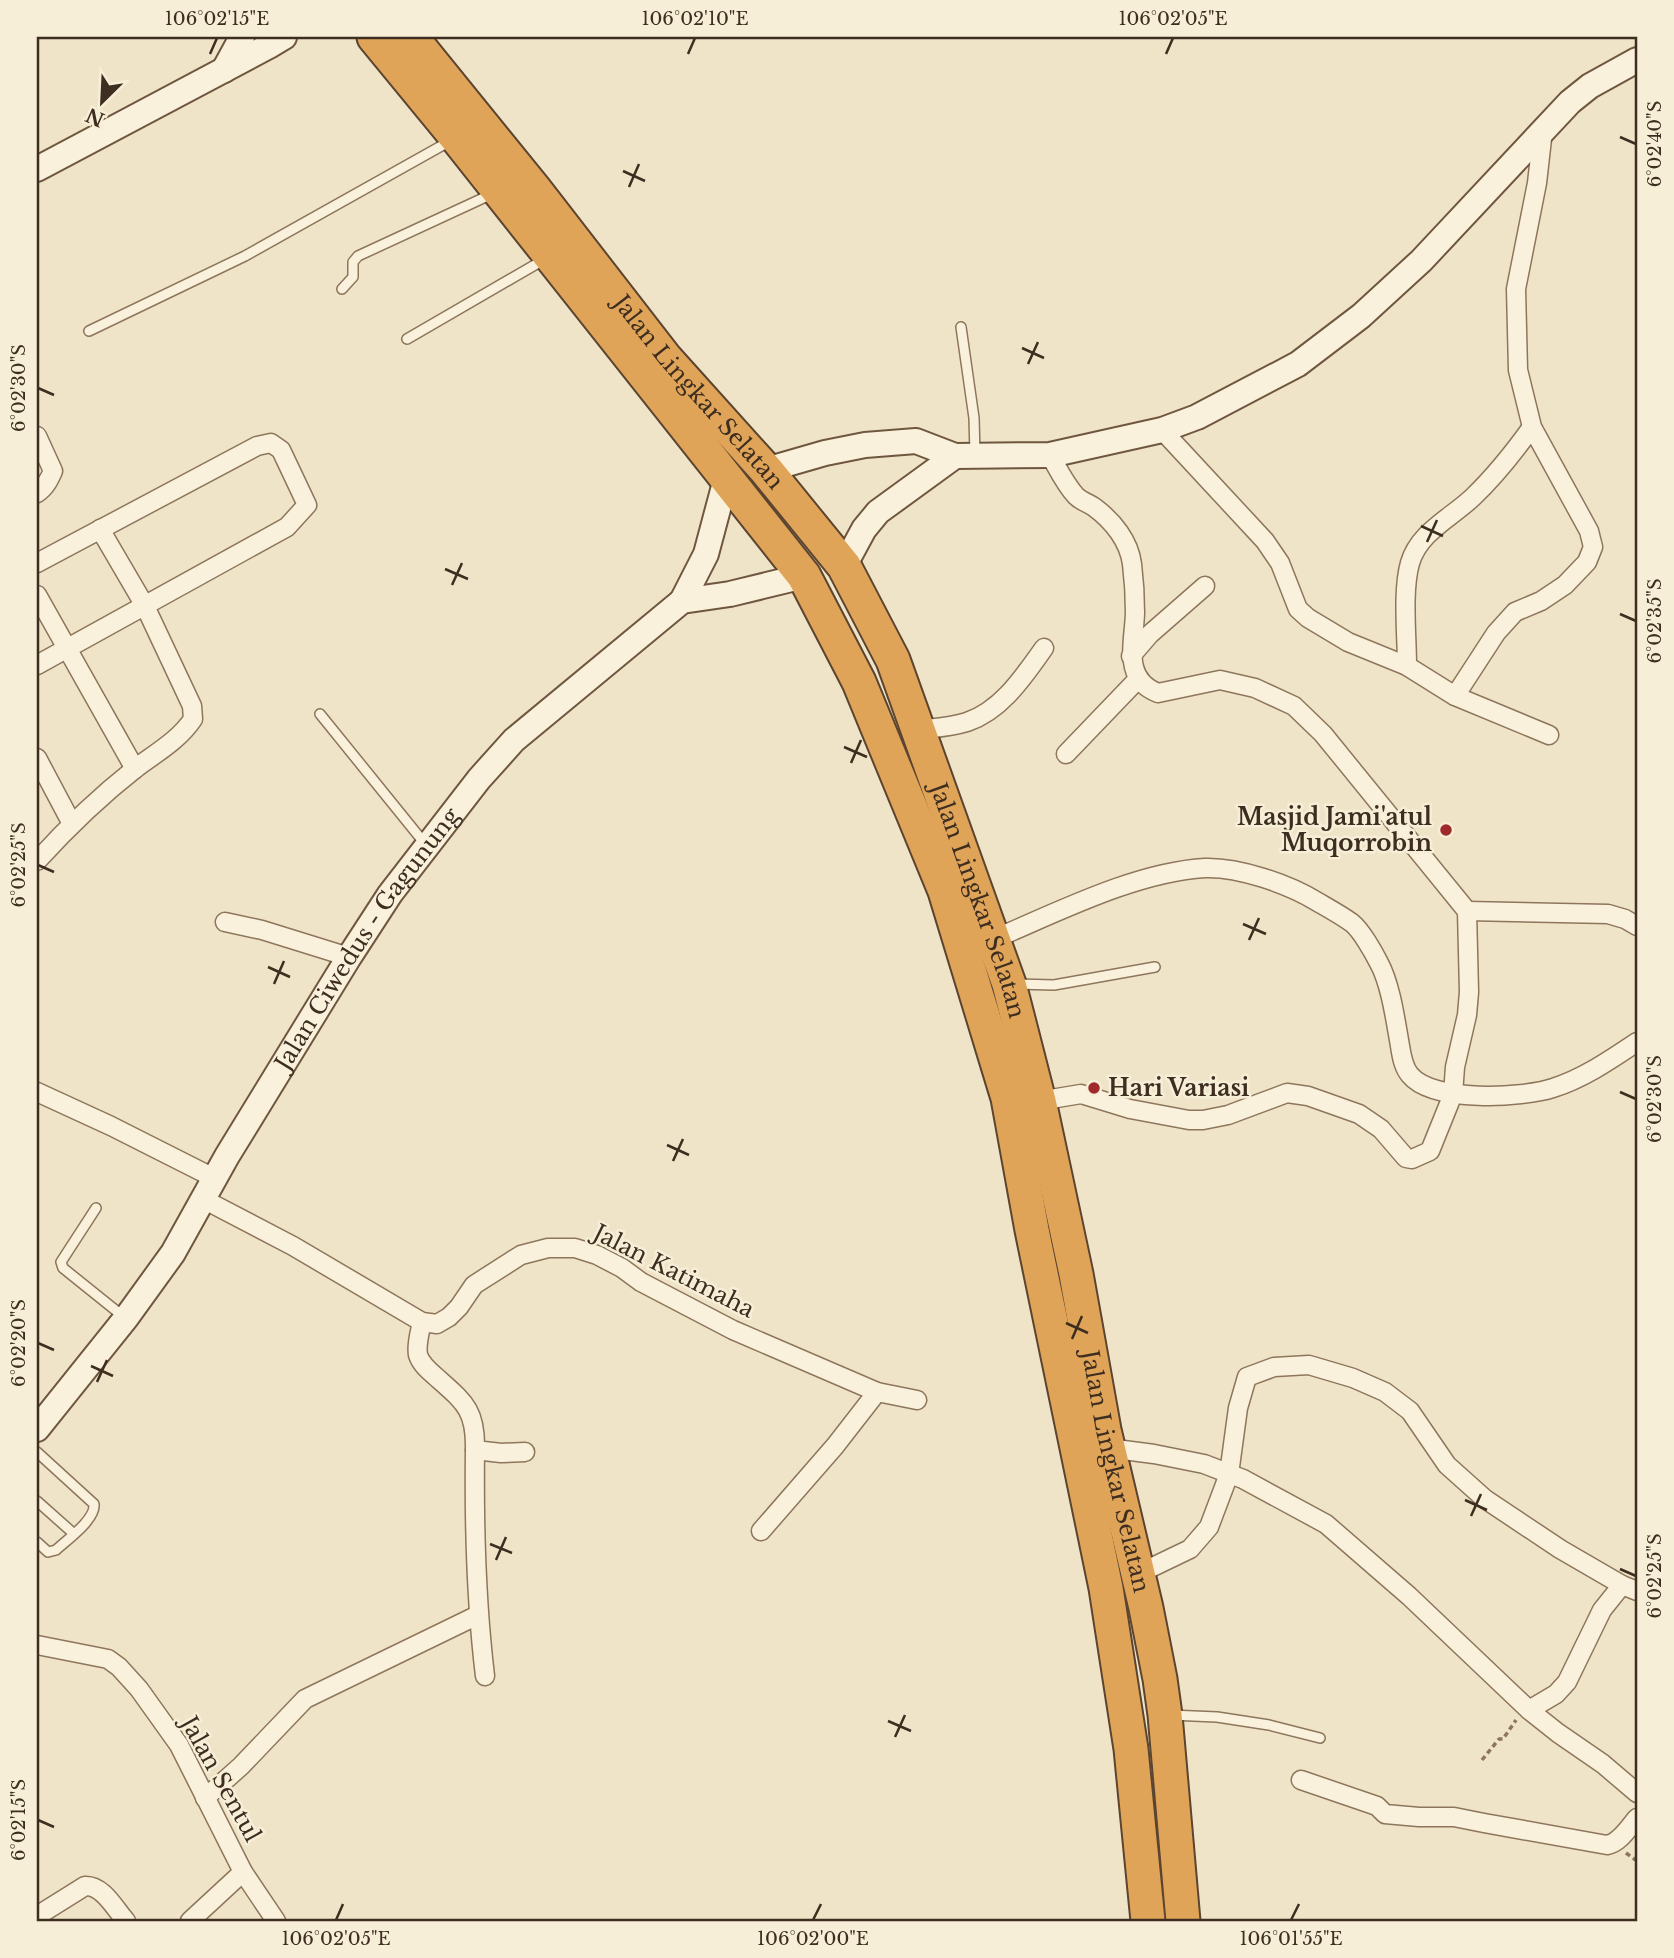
<svg xmlns="http://www.w3.org/2000/svg" width="1674" height="1958" font-family="'Libre Baskerville',serif">
	<style>
		.lines { fill: none; stroke-linecap: round; stroke-linejoin: round }
		.lane-casing { stroke: #8d765c; stroke-width: 12 }
		.street-casing { stroke: #8d765c; stroke-width: 21 }
		.secondary-casing { stroke: #6f573f; stroke-width: 28 }
		.highway-casing { stroke: #5b4430; stroke-width: 37 }
		.path { stroke: #8d765c; stroke-width: 3.5; stroke-dasharray: 5 3.5; stroke-linecap: butt }
		.lane { stroke: #faf1dc; stroke-width: 9 }
		.street { stroke: #faf1dc; stroke-width: 18 }
		.secondary { stroke: #faf1dc; stroke-width: 24 }
		.highway { stroke: #e0a458; stroke-width: 33 }
		.ticks { fill: none; stroke: #3d2e20; stroke-width: 2.5 }
		.poi-dot { fill: #9e2a2b; stroke: #f7eed8; stroke-width: 2.5 }
		.labels { text-anchor: middle; dominant-baseline: central; stroke-width: 5; stroke-linejoin: round; paint-order: stroke }
		.street-label { font-size: 23px; fill: #3d2e20; stroke: #f7eed8 }
		.poi-label { font-size: 23px; font-weight: bold; fill: #3d2e20; stroke: #f7eed8; text-anchor: end }
		.neatline { fill: none; stroke: #3d2e20; stroke-width: 2.5 }
		.ticks-label { font-size: 18px; text-anchor: middle; fill: #3d2e20 }
	</style>
	<rect width="100%" height="100%" fill="#f0e4c8"/>
	<g class="lines">
		<defs>
			<g id="lane">
				<polyline points="342,289 353,277 353,262 358,256 492,194"/>
				<polyline points="961,327 974,418 975,454"/>
				<polyline points="89,331 245,256 452,140"/>
				<polyline points="407,339 545,259"/>
				<polyline points="320,714 426,845"/>
				<polyline points="1014,984 1054,985 1155,967"/>
				<polyline points="96,1208 61,1262 63,1268 124,1317"/>
				<path d="M 37,1452 L 94,1504 C 96,1519 68,1539 56,1550 L 48,1552 L 37,1542"/>
				<polyline points="37,1501 73,1533"/>
				<polyline points="1170,1715 1217,1717 1269,1725 1320,1738"/>
			</g>
			<g id="street">
				<polyline points="1162,430 1265,541 1280,563 1298,609 1308,618 1348,642 1407,666 1455,696 1549,735"/>
				<path d="M 37,436 L 53,471 C 49,480 45,488 37,493"/>
				<polyline points="37,563 257,446 271,443 281,450 307,505 287,527 37,665"/>
				<polyline points="37,595 135,769"/>
				<polyline points="1131,656 1150,634 1205,586"/>
				<path d="M 1407,666 C 1407,636 1402,591 1410,563 C 1419,532 1451,518 1473,497 C 1495,476 1514,452 1532,427"/>
				<polyline points="1455,696 1496,633 1515,612 1541,601 1565,585 1587,562 1593,547 1589,531 1532,427 1518,370 1516,289 1537,183 1543,130"/>
				<path d="M 918,730 C 934,728 951,727 967,722 C 1002,710 1024,676 1044,648"/>
				<polyline points="1066,754 1138,679"/>
				<polyline points="37,758 71,822"/>
				<path d="M 37,861 C 68,827 99,797 136,768 C 156,753 179,740 193,719 L 192,706 L 145,606 L 100,529"/>
				<polyline points="1467,911 1608,914 1625,919 1637,926"/>
				<polyline points="225,922 262,930 349,957"/>
				<path d="M 994,939 C 1058,912 1136,872 1205,868 C 1239,867 1288,884 1316,901 C 1328,908 1341,915 1352,923 C 1361,930 1374,953 1379,963 C 1390,983 1395,1017 1399,1040 C 1401,1051 1402,1066 1410,1075 C 1433,1103 1522,1098 1553,1088 C 1584,1078 1610,1060 1637,1042"/>
				<polyline points="37,1092 111,1126 214,1178"/>
				<path d="M 1039,1101 L 1081,1094 L 1130,1109 L 1189,1120 L 1203,1120 L 1228,1115 L 1287,1093 L 1308,1096 L 1359,1114 L 1381,1129 L 1406,1158 L 1412,1159 L 1430,1151 L 1453,1094 L 1455,1067 L 1467,1015 L 1469,992 L 1467,911 L 1323,734 L 1294,706 L 1255,688 L 1220,680 L 1158,693 C 1122,679 1134,643 1135,613 C 1135,597 1134,580 1132,564 C 1129,541 1113,521 1094,507 C 1088,503 1081,501 1076,496 C 1065,484 1058,469 1050,455"/>
				<polyline points="203,1199 293,1246 422,1322 437,1324 449,1317 459,1307 474,1285 521,1255 548,1248 575,1248 597,1255 622,1268 641,1282 733,1330 877,1392 917,1400"/>
				<path d="M 422,1322 C 420,1332 416,1344 418,1355 C 421,1364 428,1370 435,1376 C 464,1402 476,1409 475,1450 L 501,1453 L 525,1452"/>
				<polyline points="1108,1448 1154,1454 1204,1464 1243,1479 1326,1524 1409,1596 1529,1710 1558,1733 1603,1764 1637,1793"/>
				<path d="M 475,1450 C 474,1526 476,1601 485,1676"/>
				<polyline points="761,1531 835,1446 877,1392"/>
				<polyline points="1138,1574 1190,1549 1209,1527 1229,1474 1238,1408 1247,1377 1274,1367 1309,1365 1353,1378 1385,1392 1410,1411 1447,1465 1485,1499 1560,1549 1622,1585"/>
				<polyline points="37,1645 108,1659 119,1667 139,1689 179,1745 243,1872 276,1921"/>
				<polyline points="1529,1710 1556,1694 1567,1682 1602,1610 1622,1585 1637,1591"/>
				<path d="M 1301,1780 L 1377,1806 L 1385,1814 L 1419,1817 L 1454,1817 L 1484,1823 L 1607,1845 C 1620,1843 1629,1827 1637,1818"/>
				<polyline points="205,1798 241,1766 305,1699 478,1615"/>
				<path d="M 37,1916 L 85,1886 C 103,1885 115,1909 126,1921"/>
				<polyline points="190,1921 243,1872"/>
			</g>
			<g id="secondary">
				<polyline points="224,70 242,37"/>
				<polyline points="37,169 269,46 284,37"/>
				<polyline points="766,470 825,453 865,445 916,441 955,456 1050,455 1162,430 1197,417 1298,364 1361,316 1421,261 1570,102 1590,86 1637,60"/>
				<polyline points="844,566 864,529 878,512 955,456"/>
				<polyline points="682,601 706,554 726,479"/>
				<path id="s1" d="M 37,1429 L 126,1318 L 173,1253 L 227,1156 L 349,957 L 390,894 L 479,779 L 514,740 L 682,601 L 730,594 L 804,576"/>
			</g>
			<g id="highway">
				<polyline points="374,37 457,138 804,576 859,682 945,891 1008,1098 1032,1230 1106,1588 1131,1749 1148,1921"/>
				<path id="s2" d="M 411,37 L 535,190 L 666,359 L 766,470 L 844,566 L 893,660 L 1009,984 L 1039,1101 L 1076,1274 L 1104,1430 L 1146,1608 L 1160,1679 L 1165,1715 L 1183,1921"/>
			</g>
		</defs>
		<use href="#lane" class="lane-casing"/>
		<use href="#street" class="street-casing"/>
		<use href="#secondary" class="secondary-casing"/>
		<use href="#highway" class="highway-casing"/>
		<g class="path">
			<polyline points="1482,1760 1499,1739 1503,1739 1516,1720"/>
			<polyline points="1626,1853 1637,1861"/>
		</g>
		<use href="#lane" class="lane"/>
		<use href="#street" class="street"/>
		<use href="#secondary" class="secondary"/>
		<use href="#highway" class="highway"/>
	</g>
	<path class="ticks" d="M 210,54 L 217,38M 688,54 L 695,38M 1166,54 L 1173,38M 1620,137 L 1636,144M 623,171 L 645,181M 629,187 L 639,164M 1022,348 L 1044,358M 1028,364 L 1038,342M 38,388 L 54,395M 1421,526 L 1443,536M 1427,542 L 1437,520M 445,569 L 468,579M 452,585 L 462,563M 1620,614 L 1636,621M 844,747 L 867,757M 851,763 L 861,740M 38,865 L 54,872M 1243,924 L 1266,934M 1249,940 L 1259,918M 268,967 L 290,977M 274,984 L 284,961M 1620,1092 L 1636,1099M 667,1145 L 689,1155M 673,1161 L 683,1139M 1066,1323 L 1088,1333M 1072,1339 L 1082,1316M 38,1343 L 54,1350M 91,1366 L 113,1376M 97,1382 L 107,1360M 1465,1500 L 1487,1510M 1471,1516 L 1481,1494M 490,1544 L 512,1553M 496,1560 L 506,1537M 1620,1569 L 1636,1576M 888,1721 L 911,1731M 895,1737 L 905,1715M 38,1820 L 54,1827M 336,1920 L 343,1904M 813,1920 L 821,1904M 1291,1920 L 1299,1904"/>
	<g class="poi-dot">
		<circle cx="1446" cy="830" r="7"/>
		<circle cx="1094" cy="1088" r="7"/>
	</g>
	<g class="labels">
		<g class="street-label">
			<text stroke="none"><textPath href="#s2" startOffset="457">Jalan Lingkar Selatan</textPath></text>
			<text stroke="none"><textPath href="#s2" startOffset="1045">Jalan Lingkar Selatan</textPath></text>
			<text stroke="none"><textPath href="#s1" startOffset="592">Jalan Ciwedus - Gagunung</textPath></text>
			<text transform="translate(674 1271) rotate(27)">Jalan Katimaha</text>
			<text stroke="none"><textPath href="#s2" startOffset="1633">Jalan Lingkar Selatan</textPath></text>
			<text transform="translate(221 1779) rotate(61)">Jalan Sentul</text>
		</g>
		<g class="poi-label">
			<text x="1432" y="817">Masjid Jami'atul<tspan x="1432" dy="26">Muqorrobin</tspan></text>
			<text x="1108" y="1088" text-anchor="start">Hari Variasi</text>
		</g>
	</g>
	<rect width="1674" height="1958" fill="none" stroke="#f7eed8" stroke-width="77"/>
	<g transform="translate(102 102) rotate(204)" stroke="#f7eed8" stroke-width="5" paint-order="stroke">
	<path d="M0-5L12 26L0 18L-12 26Z" fill="#3d2e20"/>
	<text y="-10" font-size="19" font-weight="bold" text-anchor="middle" fill="#3d2e20">N</text>
	</g>
	<rect x="38" y="38" width="1598" height="1882" class="neatline"/>
	<g class="ticks-label">
		<text x="217" y="25">106°02'15"E</text>
		<text x="695" y="25">106°02'10"E</text>
		<text x="1173" y="25">106°02'05"E</text>
		<text transform="translate(1655 144) rotate(-90)" y="6">6°02'40"S</text>
		<text transform="translate(19 388) rotate(-90)" y="6">6°02'30"S</text>
		<text transform="translate(1655 621) rotate(-90)" y="6">6°02'35"S</text>
		<text transform="translate(19 865) rotate(-90)" y="6">6°02'25"S</text>
		<text transform="translate(1655 1099) rotate(-90)" y="6">6°02'30"S</text>
		<text transform="translate(19 1343) rotate(-90)" y="6">6°02'20"S</text>
		<text transform="translate(1655 1576) rotate(-90)" y="6">6°02'25"S</text>
		<text transform="translate(19 1820) rotate(-90)" y="6">6°02'15"S</text>
		<text x="336" y="1945">106°02'05"E</text>
		<text x="813" y="1945">106°02'00"E</text>
		<text x="1291" y="1945">106°01'55"E</text>
	</g>
</svg>
